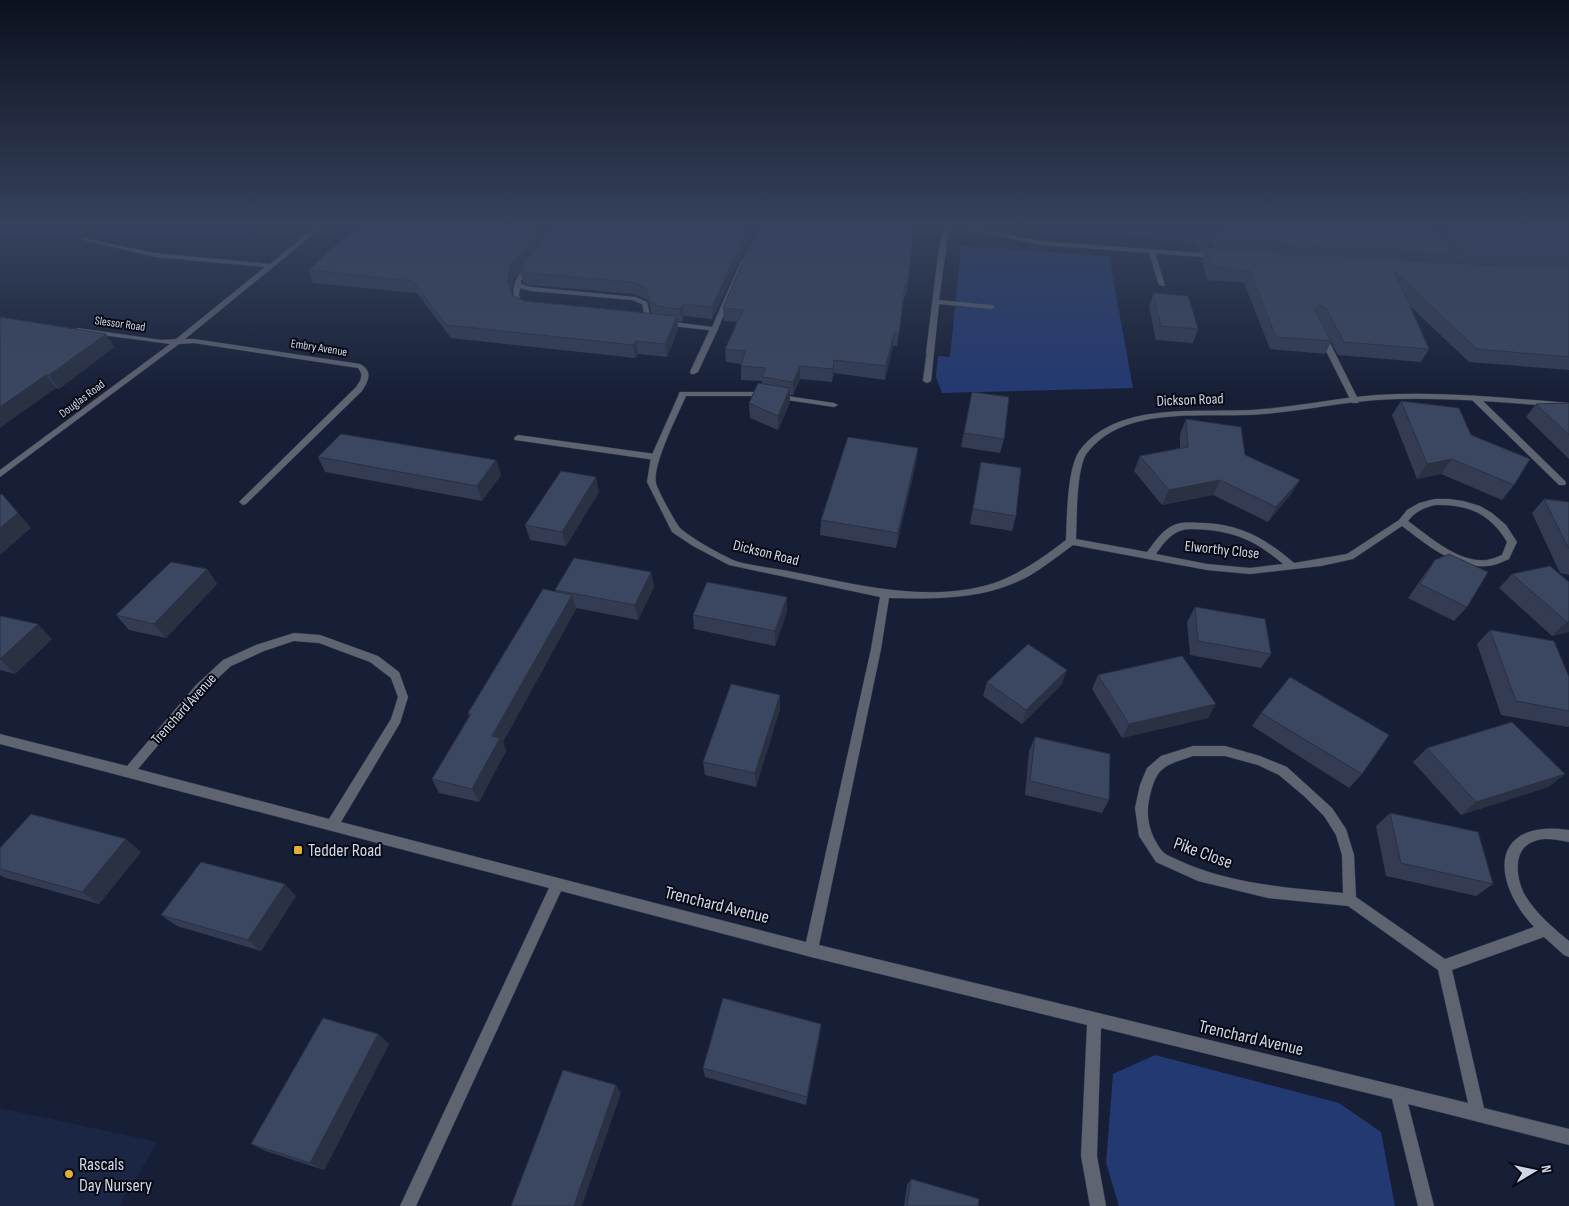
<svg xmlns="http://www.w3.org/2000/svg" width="1569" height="1206" font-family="'Sofia Sans Condensed',sans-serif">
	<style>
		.built { fill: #1a2643 }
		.green { fill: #233972 }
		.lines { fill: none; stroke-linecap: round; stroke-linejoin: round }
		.service-casing { stroke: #30394f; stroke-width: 1 }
		.minor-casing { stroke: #30394f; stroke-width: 1 }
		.service { fill: #5e6470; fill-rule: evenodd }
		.minor { fill: #5e6470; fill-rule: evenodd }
		.wall { fill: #333c53; fill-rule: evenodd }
		.shaded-wall { fill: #293143 }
		.building { fill: #3b4660; stroke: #293143 }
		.poi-dot { fill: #e1af34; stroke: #060a14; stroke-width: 2 }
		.labels { text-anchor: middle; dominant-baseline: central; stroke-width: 4; stroke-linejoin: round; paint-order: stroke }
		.far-street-label { font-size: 12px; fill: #cfd7e6; stroke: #060a14 }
		.street-label { font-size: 15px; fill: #cfd7e6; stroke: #060a14 }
		.near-poi-label { font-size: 18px; fill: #cfd7e6; stroke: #060a14; text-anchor: start }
		.near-street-label { font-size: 18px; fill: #cfd7e6; stroke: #060a14 }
	</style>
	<rect width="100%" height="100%" fill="#161f36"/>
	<polygon class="built" points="0,1108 158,1142 119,1206 0,1206"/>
	<g class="green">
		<polygon points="961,246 1109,256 1133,388 942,393 936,377 938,356 950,357"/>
		<polygon points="1155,1055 1339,1103 1381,1132 1395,1206 1119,1206 1106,1163 1113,1074"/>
	</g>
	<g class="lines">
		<defs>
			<g id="service">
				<polygon points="1152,251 1155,253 1165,285 1164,286 1159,285 1149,253"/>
				<polygon points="711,327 718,329 698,372 694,374 691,374 690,372"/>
				<polygon points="1320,335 1327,337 1359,401 1358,403 1352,403 1319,337"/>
				<polygon points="927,351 930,351 934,353 931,381 927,383 923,381"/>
				<polygon points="680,392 760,392 834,403 838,405 834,407 760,396 683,396 679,394"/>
				<polygon points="1472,396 1478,396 1565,481 1566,483 1565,485 1559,485 1472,400"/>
				<polygon points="518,435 655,454 659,457 655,460 515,440 514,438"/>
			</g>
			<g id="minor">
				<path d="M 314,228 L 321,228 L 185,339 L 194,339 L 360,364 C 373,371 369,380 362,391 L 246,504 L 243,505 L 239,502 L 356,387 C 361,380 364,375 358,368 L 194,343 L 179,344 L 0,477 L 0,470 L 170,344 L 80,332 L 76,330 L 77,328 L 162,340 L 176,339 L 265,267 L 155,257 L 83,240 L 83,238 L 155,253 L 270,264 Z"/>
				<polygon points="943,228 949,228 939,300 992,305 995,307 992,309 939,304 934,353 930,355 926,353 938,255"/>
				<polygon points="962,228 974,228 1041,241 1216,254 1219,256 1216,258 1041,245"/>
				<polygon points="744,259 747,261 717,331 663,325 663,321 666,321 712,327 741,261"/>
				<path d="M 528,264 L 531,266 L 521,280 L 521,284 L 531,287 L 635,297 L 647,302 L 650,315 L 660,322 L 653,324 L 645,317 L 642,304 L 632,300 L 531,291 L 520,288 L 519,295 L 521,304 L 526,308 L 521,309 L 515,305 C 511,286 515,279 526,265 Z"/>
				<path d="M 680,392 L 686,392 L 687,394 C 679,412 652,465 656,483 C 657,489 677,526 681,529 C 696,541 716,552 733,560 C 749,566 775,568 793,572 C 855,584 921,602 984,586 C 1015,578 1041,559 1066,540 C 1067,518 1067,467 1080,450 C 1120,398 1206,415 1263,409 C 1300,406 1338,398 1376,395 C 1440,391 1505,398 1569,403 L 1569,407 C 1505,403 1440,396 1376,400 C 1338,403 1301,411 1263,414 C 1208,419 1125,403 1087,453 C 1076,468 1077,519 1076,539 L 1147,552 C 1154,543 1162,530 1174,525 C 1183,521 1195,523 1205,523 C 1242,525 1266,539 1294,563 L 1347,554 L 1399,520 L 1407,510 L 1419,503 L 1435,499 L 1449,499 L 1463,501 L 1480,506 L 1492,513 L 1506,525 L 1517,542 L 1509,559 C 1502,562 1494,566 1487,566 C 1455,569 1426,544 1402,526 L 1353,559 L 1321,566 L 1250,574 L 1207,570 L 1073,545 C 1058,556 1044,567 1029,576 C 985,600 937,599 889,598 L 881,649 L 819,945 L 1468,1103 L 1438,970 L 1348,906 L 1268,898 L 1198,881 L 1156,862 L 1139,836 L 1135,808 L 1140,785 L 1147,768 L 1161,756 L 1193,746 L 1225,746 L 1260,756 L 1287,767 L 1332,808 L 1346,829 L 1354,855 L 1356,897 L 1445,959 L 1534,927 C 1491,881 1489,819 1569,830 L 1569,842 C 1558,840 1545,837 1535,841 C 1511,848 1516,881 1526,897 C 1537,914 1553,928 1569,941 L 1569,957 L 1564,955 L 1544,937 L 1452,970 L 1484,1108 L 1569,1129 L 1569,1145 L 1408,1104 L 1434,1206 L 1418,1206 L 1392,1099 L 1101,1028 L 1097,1156 L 1106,1206 L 1090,1206 L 1081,1156 L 1087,1025 L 811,957 L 561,891 L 416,1206 L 400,1206 L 549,888 L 0,744 L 0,734 L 127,766 L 196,685 L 223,660 L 256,645 L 294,633 L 320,635 L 378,656 L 399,672 L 408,697 L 400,723 L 341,822 L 806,942 L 871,649 L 880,597 L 729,565 L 693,546 L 672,532 L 647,482 L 651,457 ZM 1435,505 C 1467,504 1490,513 1507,542 L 1502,555 C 1497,557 1492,559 1487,560 C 1458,563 1430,537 1408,521 C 1415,512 1423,508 1435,505 ZM 1191,529 C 1230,530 1253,538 1283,564 L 1250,568 L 1207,564 L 1156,554 C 1165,541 1174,529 1191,529 ZM 294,641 L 319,643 L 370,662 L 391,678 L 398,697 L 391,719 L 329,819 L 138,769 L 204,691 L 231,666 L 264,651 ZM 1193,756 L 1225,756 L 1258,765 L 1279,775 L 1305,797 L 1324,816 L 1336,835 L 1342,855 L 1343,893 C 1288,888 1231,884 1180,861 C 1175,858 1167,856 1163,852 C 1151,838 1145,818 1149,800 C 1156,767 1163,766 1193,756 Z"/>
			</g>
		</defs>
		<use href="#service" class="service-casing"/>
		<use href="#minor" class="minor-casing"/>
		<use href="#service" class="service"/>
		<use href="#minor" class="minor"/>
	</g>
	<g class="wall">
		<path d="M 754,228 L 712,319 L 684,316 L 682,322 L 678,321 L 678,329 L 667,357 L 638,354 L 635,358 L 451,338 L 417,293 L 313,283 L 308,270 ZM 520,270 L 523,283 L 531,285 L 634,294 L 648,300 L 652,314 L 524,301 L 512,295 L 511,293 L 514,279 Z"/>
		<polygon points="914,228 906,296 904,296 897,346 893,346 885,380 834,373 832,382 800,379 793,395 790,395 790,402 778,430 750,418 749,403 762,384 762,381 741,380 741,364 726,362 725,349 737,322 724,321 723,308"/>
		<polygon points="1067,228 1207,228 1210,240 1207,248 1215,248 1209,228 1569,228 1569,370 1469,362 1409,305 1429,349 1421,362 1338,355 1331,342 1325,354 1270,349 1244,283 1207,280 1202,260 1204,253 1200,252 1197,244"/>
		<polygon points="1153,293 1198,329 1193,343 1156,340 1149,307"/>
		<polygon points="0,317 114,347 59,389 56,388"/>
		<polygon points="972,392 1004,439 1000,453 961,447"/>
		<polygon points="1401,401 1471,435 1514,485 1502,500 1441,474 1417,479 1392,415"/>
		<polygon points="1569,403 1569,459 1526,417 1536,404"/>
		<polygon points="1186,419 1245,455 1300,480 1291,494 1268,522 1213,495 1162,505 1134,471 1140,456 1180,448 1180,434"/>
		<polygon points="918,448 916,463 896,548 820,535 821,520"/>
		<polygon points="318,457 496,460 501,475 482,501 325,472"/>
		<polygon points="981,462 1016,516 1012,531 970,524"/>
		<polygon points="599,492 566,546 530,540 525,525"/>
		<polygon points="1544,499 1569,502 1569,575 1560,573 1532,513"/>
		<polygon points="1435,560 1467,607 1454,621 1408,598 1424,575"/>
		<polygon points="207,569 217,584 166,638 129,630 116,615"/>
		<polygon points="651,572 654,587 638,620 576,608 576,609 503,742 506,751 479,802 439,793 432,779 469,716 468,713 556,591 555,590"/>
		<polygon points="1512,574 1569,582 1569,632 1552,636 1499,588"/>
		<polygon points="1195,607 1271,654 1261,668 1190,655 1187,622"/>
		<polygon points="787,612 775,646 694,629 693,615"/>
		<polygon points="0,616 52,639 15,674 0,670"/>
		<polygon points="1490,630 1569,677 1569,726 1568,727 1501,715 1477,644"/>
		<polygon points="1098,675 1208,718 1122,738 1092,689"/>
		<polygon points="987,682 1062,684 1022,724 983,696"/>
		<polygon points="780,709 756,787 705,775 703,762"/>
		<polygon points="1261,713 1362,774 1349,788 1252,726"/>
		<polygon points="1035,737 1109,800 1102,813 1025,795 1029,751"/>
		<polygon points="1427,748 1565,774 1548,787 1461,815 1413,762"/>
		<polygon points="1390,813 1493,884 1476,896 1386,876 1376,826"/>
		<polygon points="0,848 141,852 99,904 3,877 0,875"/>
		<polygon points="296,896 261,951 177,926 161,915"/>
		<polygon points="821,1024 820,1034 806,1105 705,1077 703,1068"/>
		<polygon points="378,1034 389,1044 324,1170 266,1151 251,1144"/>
		<polygon points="911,1179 978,1206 904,1206 907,1185"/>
	</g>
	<g class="shaded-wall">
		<polygon points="541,228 553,228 514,279 511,295 508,282 510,266"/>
		<polygon points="748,228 754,228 712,319 712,307"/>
		<polygon points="683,304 684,316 682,322 680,309"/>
		<polygon points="677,316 678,329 667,357 665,344"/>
		<polygon points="894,333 893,346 885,380 886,366"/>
		<polygon points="106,334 114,347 59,389 49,375"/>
		<polygon points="636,341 638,354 635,358 633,345"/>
		<polygon points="834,360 834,373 832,382 833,369"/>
		<polygon points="800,366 800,379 793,395 793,382"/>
		<polygon points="46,375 56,388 0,428 0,407"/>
		<polygon points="790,388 790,402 778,430 778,416"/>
		<polygon points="918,448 916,463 896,548 898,533"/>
		<polygon points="1452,459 1441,474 1417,479 1427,464"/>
		<polygon points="496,460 501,475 482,501 477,486"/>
		<polygon points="596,477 599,492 566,546 562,532"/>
		<polygon points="1220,480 1213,495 1162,505 1169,490"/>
		<polygon points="1300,480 1291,494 1268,522 1276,507"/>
		<polygon points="2,494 31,528 0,555 0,528"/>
		<polygon points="207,569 217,584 166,638 154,624"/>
		<polygon points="651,572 654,587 638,620 635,605"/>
		<polygon points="572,595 576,609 503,742 506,751 479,802 472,789 492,736"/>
		<polygon points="787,597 787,612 775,646 775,631"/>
		<polygon points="1569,621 1569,632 1552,636 1567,622"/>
		<polygon points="38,624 52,639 15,674 0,659"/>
		<polygon points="1067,670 1062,684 1022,724 1026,710"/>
		<polygon points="780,695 780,709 756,787 755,773"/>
		<polygon points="1216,704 1208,718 1122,738 1129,724"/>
		<polygon points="1565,774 1548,787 1461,815 1476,802"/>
		<polygon points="126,839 141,852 99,904 82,892"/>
		<polygon points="285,884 296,896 261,951 248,940"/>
		<polygon points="821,1024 820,1034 806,1105 807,1097"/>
		<polygon points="378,1034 389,1044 324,1170 310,1163"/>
		<polygon points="616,1085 621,1093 582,1206 574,1206"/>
	</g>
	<g class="building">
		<polygon points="355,228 541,228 510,266 508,282 512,295 524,301 677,316 665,344 636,341 633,345 446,325 413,281 308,270"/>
		<polygon points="551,228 748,228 712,307 683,304 680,309 658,306 650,301 646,288 632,282 528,273 520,270"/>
		<polygon points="757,228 914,228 908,283 905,283 899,334 894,333 886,366 834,360 833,369 800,366 793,382 762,377 766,368 741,366 745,351 725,349 743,310 723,308"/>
		<polygon points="1174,228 1207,228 1210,240 1204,240 1202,231"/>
		<polygon points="1217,228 1433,228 1456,255 1221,241"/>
		<polygon points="1443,228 1569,228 1569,258 1468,256"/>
		<polygon points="1206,248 1506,266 1569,266 1569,357 1477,349 1395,272 1429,349 1344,342 1326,308 1318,305 1314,309 1331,341 1276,337 1250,271 1212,267"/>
		<polygon points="1153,293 1188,296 1198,329 1161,326"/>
		<polygon points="0,317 106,334 49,375 46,375 0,407"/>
		<polygon points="758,383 790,388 778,416 749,403"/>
		<polygon points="972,392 1009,397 1004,439 964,433"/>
		<polygon points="1401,401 1459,408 1471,435 1530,459 1514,485 1452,459 1427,464"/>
		<polygon points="1569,403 1569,435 1536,404"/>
		<polygon points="1186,419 1241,427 1245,455 1300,480 1276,507 1220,480 1169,490 1140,456 1188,447"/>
		<polygon points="341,434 496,460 477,486 318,457"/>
		<polygon points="848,437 918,448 898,533 821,520"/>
		<polygon points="981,462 1021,468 1016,516 973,509"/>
		<polygon points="561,471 596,477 562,532 525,525"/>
		<polygon points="2,494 18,513 0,528 0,495"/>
		<polygon points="1544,499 1569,502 1569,549"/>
		<polygon points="1449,554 1488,572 1467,607 1420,584 1435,560"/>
		<polygon points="574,558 651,572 635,605 555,590"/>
		<polygon points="171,562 207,569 154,624 116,615"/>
		<polygon points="1550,566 1569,582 1569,621 1567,622 1512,574"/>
		<polygon points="707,582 787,597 775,631 693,615"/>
		<polygon points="543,589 572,595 492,736 500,738 472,789 432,779 471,714 468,713"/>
		<polygon points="1195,607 1265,619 1271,654 1198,641"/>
		<polygon points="0,616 38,624 0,659"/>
		<polygon points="1490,630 1554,641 1569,677 1569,711 1516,701"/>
		<polygon points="1028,644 1067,670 1026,710 987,682"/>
		<polygon points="1182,656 1216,704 1129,724 1098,675"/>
		<polygon points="1290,677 1389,735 1362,774 1261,713"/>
		<polygon points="731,684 780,695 755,773 703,762"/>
		<polygon points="1512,722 1565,774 1476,802 1427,748"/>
		<polygon points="1035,737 1110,754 1109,800 1030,781"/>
		<polygon points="1390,813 1478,832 1493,884 1401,863"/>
		<polygon points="31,814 126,839 82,892 0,869 0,848"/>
		<polygon points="201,862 285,884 248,940 161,915"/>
		<polygon points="723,998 821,1024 807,1097 703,1068"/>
		<polygon points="323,1018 378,1034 310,1163 251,1144"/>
		<polygon points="563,1070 616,1085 574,1206 511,1206"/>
		<polygon points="911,1179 979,1199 978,1206 907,1206"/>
	</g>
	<linearGradient id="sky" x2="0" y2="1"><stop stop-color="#0c111e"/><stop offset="0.57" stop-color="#36425d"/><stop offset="1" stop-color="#36425d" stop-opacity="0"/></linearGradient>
	<rect width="1569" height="397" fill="url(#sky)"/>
	<g class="poi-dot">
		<rect x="293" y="845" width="10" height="10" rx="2.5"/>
		<circle cx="69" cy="1174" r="5"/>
	</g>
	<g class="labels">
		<g class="far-street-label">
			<text transform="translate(120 324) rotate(8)">Slessor Road</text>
			<text transform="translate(319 348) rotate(9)">Embry Avenue</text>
			<text transform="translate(82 399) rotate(-37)">Douglas Road</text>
		</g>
		<g class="street-label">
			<text transform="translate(1190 400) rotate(-2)">Dickson Road</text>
			<text transform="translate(1222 550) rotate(6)">Elworthy Close</text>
			<text transform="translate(766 553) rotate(14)">Dickson Road</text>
			<text transform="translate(184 709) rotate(-48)">Trenchard Avenue</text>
		</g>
		<g class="near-poi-label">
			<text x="308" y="850">Tedder Road</text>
			<text x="79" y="1164">Rascals<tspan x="79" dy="21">Day Nursery</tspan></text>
		</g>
		<g class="near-street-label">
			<text transform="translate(1203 853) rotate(20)">Pike Close</text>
			<text transform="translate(717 905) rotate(14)">Trenchard Avenue</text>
			<text transform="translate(1251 1038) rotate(13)">Trenchard Avenue</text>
		</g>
	</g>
	<g transform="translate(1534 1171) rotate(81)" stroke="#060a14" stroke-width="4" paint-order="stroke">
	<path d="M0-4L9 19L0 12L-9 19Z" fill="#cfd7e6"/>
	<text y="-8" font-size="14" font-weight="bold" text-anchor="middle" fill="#cfd7e6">N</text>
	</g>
</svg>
